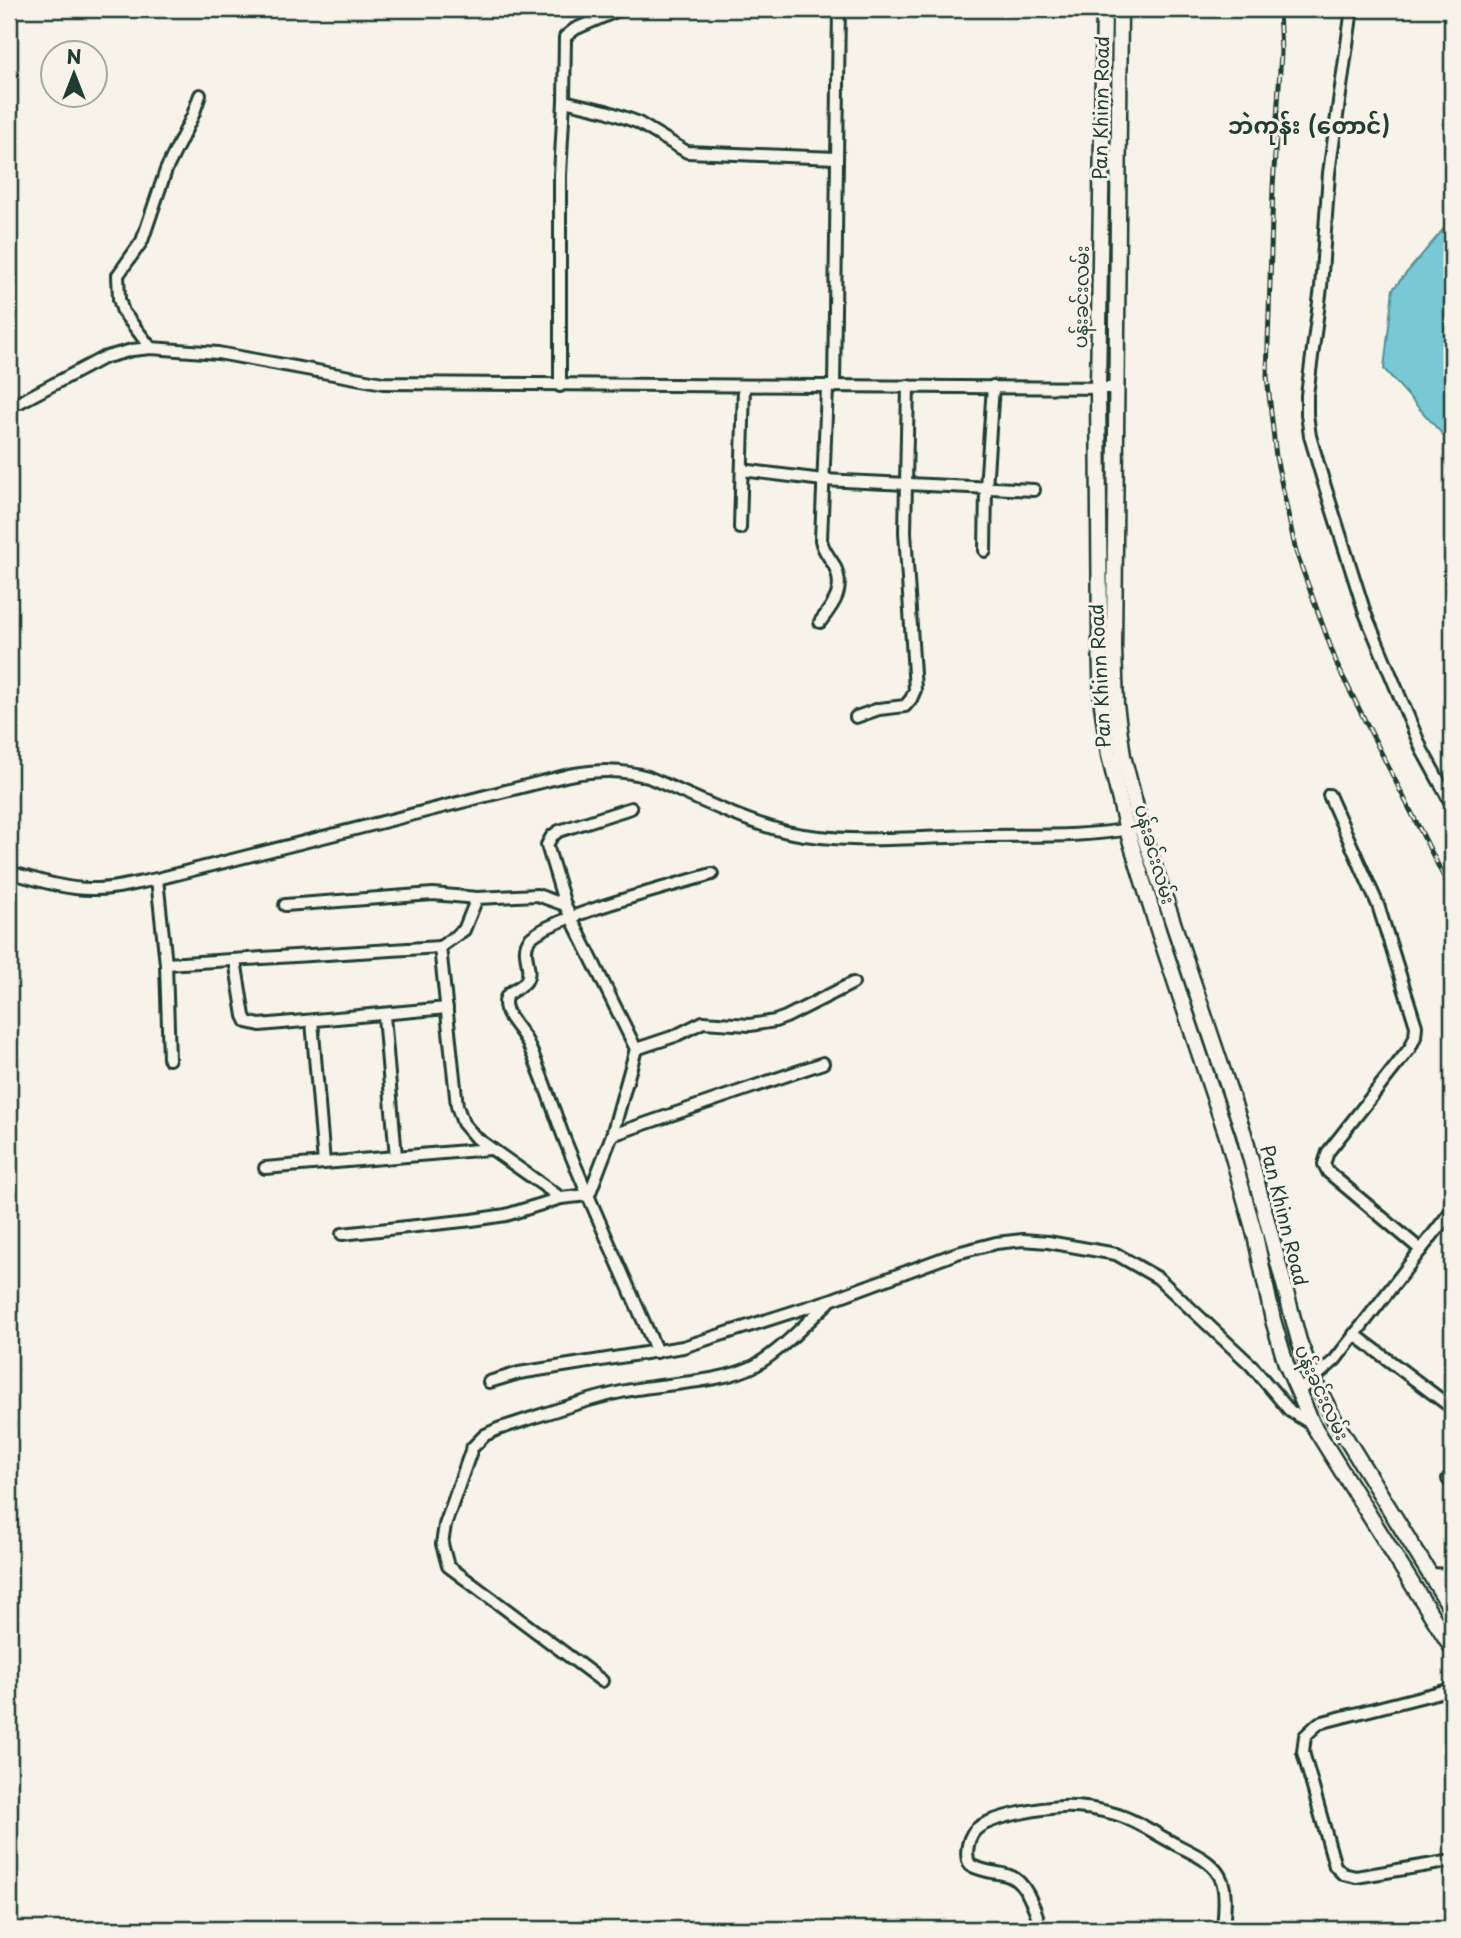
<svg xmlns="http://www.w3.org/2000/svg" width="1461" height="1938" font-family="'Playpen Sans','Noto Sans Myanmar',sans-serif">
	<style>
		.water { fill: #78c8d5; stroke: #549095; stroke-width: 2 }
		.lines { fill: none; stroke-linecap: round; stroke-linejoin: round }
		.minor-casing { stroke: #1f3d34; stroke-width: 16 }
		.major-casing { stroke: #1f3d34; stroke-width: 19 }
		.minor { stroke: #f7f3e8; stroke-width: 10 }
		.major { stroke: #f7f3e8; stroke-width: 14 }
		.rail-casing { stroke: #1f3d34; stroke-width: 5 }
		.rail { stroke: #f7f3e8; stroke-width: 2.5; stroke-dasharray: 8; stroke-linecap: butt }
		.labels { text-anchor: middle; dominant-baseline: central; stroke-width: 6; stroke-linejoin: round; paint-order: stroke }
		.street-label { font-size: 19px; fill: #1f3d34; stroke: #f7f3e8 }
		.quarter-label { font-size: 23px; font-weight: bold; fill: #1f3d34; stroke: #f7f3e8 }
	</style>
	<rect width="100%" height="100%" fill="#f7f3e8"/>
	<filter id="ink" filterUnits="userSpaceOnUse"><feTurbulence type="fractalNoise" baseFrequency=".0143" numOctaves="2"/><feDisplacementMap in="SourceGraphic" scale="14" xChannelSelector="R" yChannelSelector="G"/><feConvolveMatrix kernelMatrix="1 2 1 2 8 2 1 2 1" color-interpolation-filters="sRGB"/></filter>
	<g filter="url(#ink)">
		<polygon class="water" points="1452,219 1452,445 1384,369 1393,289"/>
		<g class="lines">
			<defs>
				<g id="minor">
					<polyline points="621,9 575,29 565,37 564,101 606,111 637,122 687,152 837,158"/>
					<polyline points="1352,9 1329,173 1321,287 1307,395 1307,414 1310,436 1322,477 1365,613 1422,750 1452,805"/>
					<polyline points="151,348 123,312 119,299 118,275 142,241 166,170 193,115 200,95"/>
					<polyline points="560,386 560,175 564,101"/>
					<polyline points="834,387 839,9"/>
					<polyline points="9,404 20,402 103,358 132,350 151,348 218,353 383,383 1116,388"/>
					<polyline points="742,470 823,480 1034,490"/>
					<polyline points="740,528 744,387"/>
					<polyline points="985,551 986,488 993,386"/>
					<path d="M 820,622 C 834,604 846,589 834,565 C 829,556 823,551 821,540 L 827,388"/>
					<polyline points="856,717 879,709 905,706 911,699 915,690 905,532 908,386"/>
					<polyline points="1329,795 1378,905 1416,1026 1415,1037 1410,1048 1328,1152 1324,1164 1328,1172 1421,1250"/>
					<path d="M 9,872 C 35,879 63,889 91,889 C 113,890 136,883 157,879 L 569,775 C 597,770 621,769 648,777 C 690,795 744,822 787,832 C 849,845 917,837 980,836 C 1030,835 1084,838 1134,828"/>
					<polyline points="157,879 166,964 169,1059"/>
					<polyline points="477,898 464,930 440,947 457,1106 463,1123 475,1137 561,1198"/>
					<polyline points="285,905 433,894 477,898 537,895 565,905"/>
					<polyline points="235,960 244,1016 247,1022 260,1025 447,1008"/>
					<polyline points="166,964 440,947"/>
					<polyline points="384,1016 396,1157"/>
					<polyline points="312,1021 324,1163"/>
					<polyline points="636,1049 675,1036 703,1022 750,1025 775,1021 786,1017 853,983"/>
					<polyline points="612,1135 823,1063"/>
					<polyline points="265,1168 490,1149"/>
					<polyline points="342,1234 472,1220 506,1215 561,1198 589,1195 612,1135 636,1049 565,905 547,845 552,836 559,831 631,808"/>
					<polyline points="1354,1334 1452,1408"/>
					<path d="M 657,1352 C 627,1283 595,1214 566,1143 C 553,1110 543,1076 528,1044 C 523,1031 505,1017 505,1003 C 505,990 520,990 526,981 C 534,969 520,952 529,940 C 545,918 679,884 712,874"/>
					<polyline points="489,1382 519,1373 683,1347 833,1299 957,1253 996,1243 1023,1240 1048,1242 1116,1254 1158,1278 1251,1365 1290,1411 1312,1424"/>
					<polyline points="1298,1392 1335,1360 1452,1210"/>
					<polyline points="1448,1479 1452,1475"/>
					<polyline points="1429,1574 1452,1575"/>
					<path d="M 602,1681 L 448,1566 L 442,1544 L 445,1525 L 472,1448 L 485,1435 L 498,1429 C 539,1416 579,1401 621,1392 C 660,1383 721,1384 756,1365 C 783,1349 806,1323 829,1302"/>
					<polyline points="1452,1689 1319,1723 1305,1736 1303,1752 1335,1866 1343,1874 1356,1877 1452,1861"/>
					<path d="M 1038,1929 C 1039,1920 1036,1911 1032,1903 C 1015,1863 1000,1880 970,1865 C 964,1854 968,1834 979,1827 C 996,1816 1041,1808 1062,1807 C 1078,1806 1100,1810 1115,1814 C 1137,1820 1157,1835 1177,1845 C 1194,1854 1215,1862 1222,1881 C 1227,1895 1224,1915 1223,1929"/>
				</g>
				<g id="major">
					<polyline points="1104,9 1098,387 1100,642 1102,705 1109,755 1127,830 1159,933 1227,1136 1255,1235 1273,1320 1286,1364 1313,1425 1452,1648"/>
					<polyline points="1120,9 1114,648 1116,705 1123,756 1141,827 1244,1134 1299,1341 1314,1380 1334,1419 1452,1610"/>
				</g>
			</defs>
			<use href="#minor" class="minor-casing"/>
			<use href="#major" class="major-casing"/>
			<use href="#minor" class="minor"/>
			<use href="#major" class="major"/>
			<defs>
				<polyline id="rail" points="1279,9 1281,52 1273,187 1267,376 1276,457 1296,552 1338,667 1452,893"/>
			</defs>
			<use href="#rail" class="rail-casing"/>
			<use href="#rail" class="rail"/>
		</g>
	</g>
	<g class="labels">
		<g class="street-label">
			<text transform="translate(1100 108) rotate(-89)">Pan Khinn Road</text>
			<text transform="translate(1080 297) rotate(-89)">ပန်းခင်းလမ်း</text>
			<text transform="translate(1099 676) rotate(-93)">Pan Khinn Road</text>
			<text transform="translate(1156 854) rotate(74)">ပန်းခင်းလမ်း</text>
			<text transform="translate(1285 1215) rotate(76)">Pan Khinn Road</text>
			<text transform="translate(1323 1392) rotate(65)">ပန်းခင်းလမ်း</text>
		</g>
		<g class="quarter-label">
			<text x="1309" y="124">ဘဲကုန်း (တောင်)</text>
		</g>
	</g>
	<rect width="1461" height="1938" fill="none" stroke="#f7f3e8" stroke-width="35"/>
	<rect x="18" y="18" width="1426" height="1903" fill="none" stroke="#1f3d34" stroke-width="2.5" filter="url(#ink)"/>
	<g transform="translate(74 74)"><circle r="33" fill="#f7f3e8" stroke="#a1aaa0" stroke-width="2"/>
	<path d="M0-5L12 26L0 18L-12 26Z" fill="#1f3d34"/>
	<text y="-10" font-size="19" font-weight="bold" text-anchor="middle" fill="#1f3d34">N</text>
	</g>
</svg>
